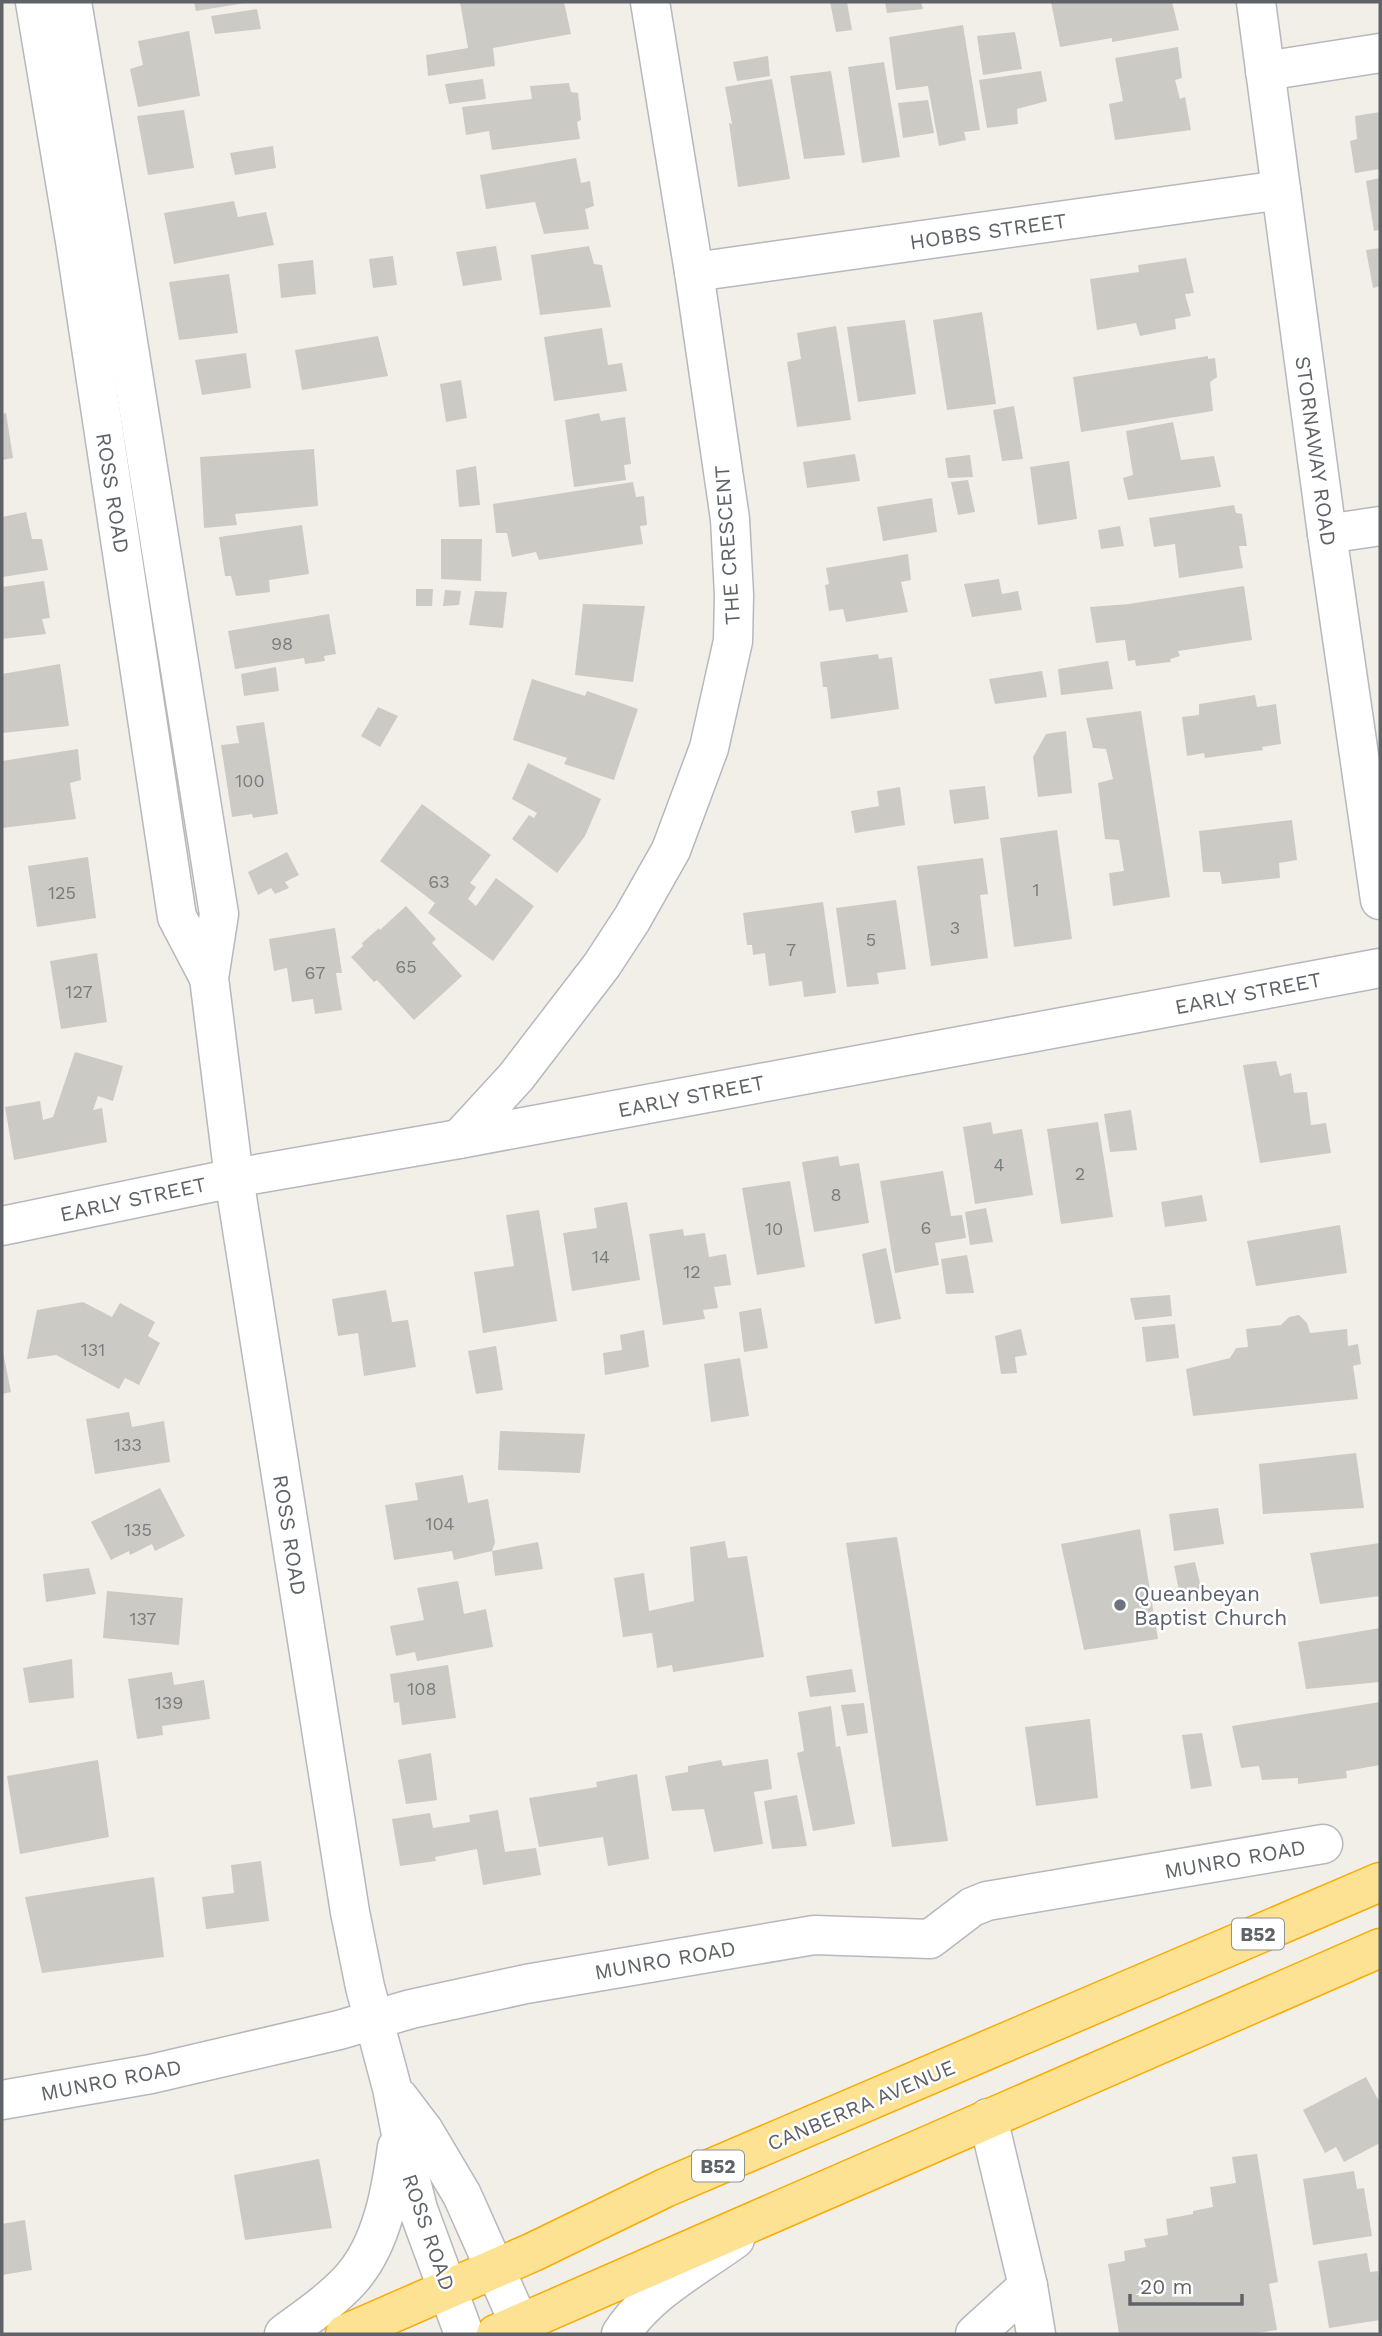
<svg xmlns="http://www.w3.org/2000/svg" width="1382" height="2336" font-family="'Work Sans',sans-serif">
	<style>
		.building { fill: #cccac5 }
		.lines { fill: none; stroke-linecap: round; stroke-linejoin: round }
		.minor-casing { stroke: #b5b8bc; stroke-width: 41 }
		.highway-casing { stroke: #f9ab00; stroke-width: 41 }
		.minor { stroke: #fff; stroke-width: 38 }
		.highway { stroke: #fde293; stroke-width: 38 }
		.worship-dot { fill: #6b7280; stroke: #fff; stroke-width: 2.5 }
		.labels { text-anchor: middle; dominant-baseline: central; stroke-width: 5; stroke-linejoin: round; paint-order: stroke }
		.number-label { font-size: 18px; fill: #7a7d7f }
		.shield { fill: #fff; stroke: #8f9295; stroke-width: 2 }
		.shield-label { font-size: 19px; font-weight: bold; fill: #5f6368 }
		.street-label { font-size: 21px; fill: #5f6368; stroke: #fff }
		.worship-label { font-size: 21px; fill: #5b616d; stroke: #fff; text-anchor: start }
	</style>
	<rect width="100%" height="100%" fill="#f1efe8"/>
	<g class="building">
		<polygon points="194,2 245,2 245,3 196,11"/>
		<polygon points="460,2 564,2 571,34 493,48 495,66 428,76 426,55 468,48"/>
		<polygon points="830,2 847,2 852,30 836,32"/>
		<polygon points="885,2 921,2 923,9 887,13"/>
		<polygon points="1051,2 1172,2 1179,30 1112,42 1112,38 1060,47"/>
		<polygon points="257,9 261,29 215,34 211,16"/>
		<polygon points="963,25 980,130 964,132 966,140 939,146 928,86 896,90 889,37"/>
		<polygon points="189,31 200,96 138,107 130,69 143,65 138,41"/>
		<polygon points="1015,32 1022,69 983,75 977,36"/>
		<polygon points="1178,47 1182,78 1175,80 1180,99 1185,97 1191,130 1115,140 1109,104 1123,101 1115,58"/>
		<polygon points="768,56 770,76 737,81 733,62"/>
		<polygon points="884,62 900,157 862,163 848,67"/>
		<polygon points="831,71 845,155 804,159 790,76"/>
		<polygon points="1041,71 1047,101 1017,109 1018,124 987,128 979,80"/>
		<polygon points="483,79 486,99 449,104 445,84"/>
		<polygon points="772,79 790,179 738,187 729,123 732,124 725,87"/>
		<polygon points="569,83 571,92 578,93 581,120 577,122 580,139 492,150 489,131 466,135 462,107 532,99 530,86"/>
		<polygon points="928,100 934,133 903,138 898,103"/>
		<polygon points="184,110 194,168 148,175 137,116"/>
		<polygon points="1380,112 1380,169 1355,173 1350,141 1357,139 1355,116"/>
		<polygon points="273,146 276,168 235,175 230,153"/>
		<polygon points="576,158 581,183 590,181 594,206 585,209 589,229 544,234 535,202 486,209 480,175"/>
		<polygon points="1380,178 1380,230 1374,231 1366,181"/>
		<polygon points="234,201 238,217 266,212 274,245 174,264 164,213"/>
		<polygon points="496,246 502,280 463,286 456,252"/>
		<polygon points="589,246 594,264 602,265 611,307 540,315 531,255"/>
		<polygon points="1380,248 1380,286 1373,288 1366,250"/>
		<polygon points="393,256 397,285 373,288 369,259"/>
		<polygon points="1186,258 1194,293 1185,294 1191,316 1175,319 1176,329 1140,336 1136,323 1097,330 1090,279 1139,272 1138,265"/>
		<polygon points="313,260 316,294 281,298 278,264"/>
		<polygon points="229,274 238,333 179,340 169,282"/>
		<polygon points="982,312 996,404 947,410 933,320"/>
		<polygon points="905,320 916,394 858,402 847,327"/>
		<polygon points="836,326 851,420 797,427 787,362 801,359 797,333"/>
		<polygon points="602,328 608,365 622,363 627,391 554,401 544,337"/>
		<polygon points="378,336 388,376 302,390 295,350"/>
		<polygon points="246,353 251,388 202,395 195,360"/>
		<polygon points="1208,356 1208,359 1215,358 1217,377 1210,382 1213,411 1081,432 1073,377"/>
		<polygon points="461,380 467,418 446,422 440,384"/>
		<polygon points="1014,406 1023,459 1002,461 993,410"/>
		<polygon points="6,413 13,458 2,460 2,414"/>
		<polygon points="599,413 601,421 625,417 631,464 624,465 626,480 574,487 565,420"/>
		<polygon points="1173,422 1181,460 1214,456 1221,487 1128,500 1123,478 1133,475 1126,431"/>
		<polygon points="314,449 318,506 235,514 237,525 204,528 200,457"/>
		<polygon points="855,454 860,481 807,488 803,462"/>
		<polygon points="970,455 973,477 948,478 945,458"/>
		<polygon points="1069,461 1077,519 1038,525 1030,467"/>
		<polygon points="476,466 480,505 459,507 456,470"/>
		<polygon points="968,480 975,512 958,515 951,482"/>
		<polygon points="633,482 636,497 644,496 647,525 640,526 643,544 539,560 536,552 512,557 507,533 496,533 493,504"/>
		<polygon points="932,498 937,532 883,541 877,507"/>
		<polygon points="1234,505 1236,513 1242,514 1247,546 1239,546 1243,568 1179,578 1175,544 1154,547 1149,518"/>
		<polygon points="26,512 32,539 42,539 48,570 2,577 2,517"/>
		<polygon points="302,525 309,574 269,580 270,592 236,596 231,576 225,576 219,537"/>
		<polygon points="1120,526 1124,546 1101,549 1098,530"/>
		<polygon points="441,539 482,539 481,581 441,579"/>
		<polygon points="908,554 911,580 901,582 908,612 846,622 843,609 829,611 825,585 829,584 826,568"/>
		<polygon points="999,579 1002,594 1018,591 1022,610 972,617 964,584"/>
		<polygon points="44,581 50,618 42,619 46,634 2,639 2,587"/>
		<polygon points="1244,586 1252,640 1178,651 1180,656 1170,659 1171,662 1136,666 1135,660 1128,661 1125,640 1096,643 1090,607 1129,604"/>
		<polygon points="416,589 433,589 432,606 416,606"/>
		<polygon points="445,590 461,591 459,605 443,606"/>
		<polygon points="475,591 507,592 503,628 469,625"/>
		<polygon points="583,604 645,606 633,682 575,675"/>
		<polygon points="329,614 336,654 324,656 325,661 305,664 304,658 235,669 228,631"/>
		<polygon points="878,654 879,659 892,657 899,709 831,719 827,687 823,687 820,662"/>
		<polygon points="1108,661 1113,689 1061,695 1058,669"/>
		<polygon points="60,664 69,726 2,733 2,674"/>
		<polygon points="276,667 279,691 244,696 241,674"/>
		<polygon points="1042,671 1047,697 995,704 989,679"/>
		<polygon points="532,679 585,696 587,691 638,709 614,780 564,764 567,758 513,740"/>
		<polygon points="1255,695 1257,707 1276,704 1281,744 1262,747 1263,750 1205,758 1204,753 1187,756 1182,717 1199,715 1199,704"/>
		<polygon points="378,707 398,716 380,747 361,736"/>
		<polygon points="1141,711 1170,897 1113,906 1109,873 1124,871 1119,840 1105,839 1098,783 1113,779 1106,749 1093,748 1086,718"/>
		<polygon points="264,722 278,814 253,818 252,814 232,817 221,745 239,743 236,726"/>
		<polygon points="1066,731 1072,793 1038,797 1033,757 1046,734"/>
		<polygon points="78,749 81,780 70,783 76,819 2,828 2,761"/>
		<polygon points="528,763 601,799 585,836 557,873 512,839 529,815 534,818 537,813 512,799"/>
		<polygon points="985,786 989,819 954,824 949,790"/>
		<polygon points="900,787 905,825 855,833 851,811 879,806 877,791"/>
		<polygon points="422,804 491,855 470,883 476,887 468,899 476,906 496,878 534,906 493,961 428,913 435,903 380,861"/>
		<polygon points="1292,820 1297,860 1279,863 1280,878 1222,884 1220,872 1203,872 1199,831"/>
		<polygon points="1057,830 1072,939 1014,947 1000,838"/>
		<polygon points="287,852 299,875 285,882 289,888 275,894 271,888 258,895 248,872"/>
		<polygon points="88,857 96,918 37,927 28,866"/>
		<polygon points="983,858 988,894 980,895 988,958 931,966 917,866"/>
		<polygon points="896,900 906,969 877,973 879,984 847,987 836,908"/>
		<polygon points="823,902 836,993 804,997 802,981 769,986 765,953 753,955 752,945 747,945 743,913"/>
		<polygon points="406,906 436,939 432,943 462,976 414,1020 377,980 374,982 351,957 363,946 362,943 379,928 380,930"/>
		<polygon points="335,928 342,973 336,973 342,1010 315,1014 313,999 292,1002 287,968 274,971 269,939"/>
		<polygon points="97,953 107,1022 61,1029 50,961"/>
		<polygon points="75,1052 123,1066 113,1101 98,1096 93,1110 102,1108 107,1142 14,1160 5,1107 40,1101 43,1120 53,1117"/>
		<polygon points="1276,1061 1280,1076 1291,1073 1294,1093 1307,1092 1311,1125 1326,1123 1331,1153 1260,1163 1243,1065"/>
		<polygon points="1131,1110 1137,1150 1110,1152 1104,1114"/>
		<polygon points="991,1122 993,1134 1022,1129 1033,1195 975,1204 963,1127"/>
		<polygon points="1098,1122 1113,1217 1061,1224 1047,1129"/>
		<polygon points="838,1156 840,1166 859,1163 869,1223 814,1232 802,1162"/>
		<polygon points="943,1171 951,1216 962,1215 966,1238 935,1243 939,1265 895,1273 880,1181"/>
		<polygon points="790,1181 805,1267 757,1275 742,1188"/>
		<polygon points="1202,1195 1207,1221 1165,1227 1161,1202"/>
		<polygon points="627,1202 640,1280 572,1291 563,1233 597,1228 594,1208"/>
		<polygon points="986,1208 993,1242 970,1245 965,1212"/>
		<polygon points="539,1210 557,1321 483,1333 474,1272 514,1266 506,1215"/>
		<polygon points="1340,1225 1347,1273 1256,1286 1247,1241"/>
		<polygon points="683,1229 684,1236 705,1233 709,1257 726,1254 731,1285 714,1287 718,1308 703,1310 705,1319 663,1325 649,1234"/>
		<polygon points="886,1248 901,1319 875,1324 862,1254"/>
		<polygon points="967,1255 974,1293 946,1294 941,1259"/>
		<polygon points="386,1290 392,1322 408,1320 416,1367 364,1376 358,1333 338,1336 332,1299"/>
		<polygon points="1170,1295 1172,1316 1135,1320 1130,1298"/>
		<polygon points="83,1302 112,1317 120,1303 155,1322 148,1336 160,1343 139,1385 125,1378 119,1389 56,1355 27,1359 37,1310"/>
		<polygon points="761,1308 768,1348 744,1352 739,1312"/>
		<polygon points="1299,1315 1307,1323 1310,1333 1347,1329 1348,1346 1358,1344 1361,1364 1353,1366 1358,1399 1193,1416 1186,1369 1230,1358 1236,1348 1248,1347 1246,1329 1281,1325 1289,1317"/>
		<polygon points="1175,1324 1179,1358 1146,1362 1142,1327"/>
		<polygon points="1021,1329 1027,1355 1015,1357 1017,1373 1001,1374 995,1336"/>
		<polygon points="644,1330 649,1367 605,1375 603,1353 622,1350 620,1335"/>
		<polygon points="496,1346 503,1390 476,1394 468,1351"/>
		<polygon points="2,1347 11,1392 2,1394"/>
		<polygon points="740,1358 749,1416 711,1422 704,1364"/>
		<polygon points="129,1412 132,1427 164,1421 170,1462 95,1474 86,1419"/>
		<polygon points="500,1431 585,1434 580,1473 498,1470"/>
		<polygon points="1356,1453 1364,1508 1263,1514 1259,1464"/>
		<polygon points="463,1475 468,1503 488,1499 495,1542 492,1551 454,1560 452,1551 394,1560 385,1505 418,1500 415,1483"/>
		<polygon points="160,1488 185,1536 155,1551 152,1544 130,1555 129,1551 111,1560 91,1522"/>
		<polygon points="1218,1508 1224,1544 1174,1551 1169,1514"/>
		<polygon points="1140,1529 1158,1639 1084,1650 1061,1544"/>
		<polygon points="897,1537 948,1841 892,1847 846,1543"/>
		<polygon points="725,1541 728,1558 747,1556 764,1657 673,1672 672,1665 657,1668 652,1633 623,1637 614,1578 644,1573 649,1611 694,1601 690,1547"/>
		<polygon points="538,1542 543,1569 495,1576 492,1551"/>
		<polygon points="1380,1543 1380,1596 1320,1604 1310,1553"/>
		<polygon points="1195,1562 1203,1596 1181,1601 1174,1566"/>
		<polygon points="89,1568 96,1594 46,1602 43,1574"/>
		<polygon points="458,1581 464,1614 486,1609 493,1647 417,1661 415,1652 396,1656 390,1626 424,1620 417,1588"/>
		<polygon points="107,1591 183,1598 179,1645 103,1638"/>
		<polygon points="1380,1628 1380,1682 1306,1689 1298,1642"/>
		<polygon points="72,1659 74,1698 29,1703 23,1668"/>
		<polygon points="448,1665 456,1718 402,1725 399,1702 394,1703 390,1674"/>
		<polygon points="852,1669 856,1692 810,1697 806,1676"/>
		<polygon points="172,1672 174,1685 204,1680 210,1719 162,1726 163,1735 137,1739 128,1679"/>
		<polygon points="1380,1702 1380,1765 1346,1771 1347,1778 1298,1784 1298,1778 1262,1780 1259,1766 1241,1768 1232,1726"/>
		<polygon points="864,1703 868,1733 847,1736 841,1705"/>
		<polygon points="831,1706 836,1747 840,1746 855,1824 813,1831 797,1753 804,1751 798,1712"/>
		<polygon points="1090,1719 1098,1798 1036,1806 1025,1727"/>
		<polygon points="1202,1733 1212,1786 1191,1789 1182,1735"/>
		<polygon points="431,1753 437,1800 406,1804 398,1760"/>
		<polygon points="768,1759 772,1789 754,1792 763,1844 714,1852 704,1809 672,1811 665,1776 688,1772 688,1766 721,1760 723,1766"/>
		<polygon points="98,1760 109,1837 20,1854 7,1776"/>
		<polygon points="637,1774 649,1859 608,1866 603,1837 539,1847 529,1798 597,1787 596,1782"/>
		<polygon points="797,1795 807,1846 772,1849 764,1801"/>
		<polygon points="498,1810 505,1852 536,1848 541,1875 483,1885 477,1849 435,1857 436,1861 400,1866 392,1819 430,1813 433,1828 470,1822 469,1815"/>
		<polygon points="261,1861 269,1921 206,1929 202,1897 234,1893 231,1865"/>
		<polygon points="154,1877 164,1957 42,1973 25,1897"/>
		<polygon points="1366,2077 1380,2103 1380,2143 1344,2162 1336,2147 1325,2153 1303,2110"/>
		<polygon points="1257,2154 1278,2282 1269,2284 1277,2330 1251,2334 1119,2334 1108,2264 1125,2261 1124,2251 1146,2247 1144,2239 1168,2235 1166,2219 1193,2214 1193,2211 1213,2207 1210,2187 1236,2183 1232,2157"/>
		<polygon points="319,2159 332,2228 245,2240 234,2175"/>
		<polygon points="1354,2171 1357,2189 1364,2188 1372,2236 1313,2245 1303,2179"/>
		<polygon points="25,2220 32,2270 2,2275 2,2224"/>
		<polygon points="1367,2253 1370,2272 1378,2271 1380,2287 1380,2320 1329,2328 1318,2261"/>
	</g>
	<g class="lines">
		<defs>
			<g id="minor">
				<polyline points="35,2 75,241 177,917 209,978"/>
				<polyline points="72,2 111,235 219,914 209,978 234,1178 350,1912 365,1987 392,2088 407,2165 418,2209 464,2334"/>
				<polyline points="1256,2 1327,534 1380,900"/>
				<polyline points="1265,71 1380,53"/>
				<polyline points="694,272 1281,190"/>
				<polyline points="1327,534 1380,526"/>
				<polyline points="459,1139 516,1077 602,965 632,919 671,850 709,748 733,641 734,595 730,519 694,272 650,2"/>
				<polyline points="2,1226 234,1178 459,1139 1380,968"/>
				<polyline points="399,2098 424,2131 462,2195 524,2334"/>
				<polyline points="2,2100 151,2074 339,2030 411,2009 526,1984 814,1935 930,1939 972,1907 987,1901 1323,1844"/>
				<polyline points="988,2118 1028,2286 1036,2334"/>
				<path d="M 284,2334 C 307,2317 332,2300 351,2279 C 382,2244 391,2191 397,2147"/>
				<path d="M 621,2334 C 648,2292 695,2268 735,2239"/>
				<polyline points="975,2334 1028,2286"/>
			</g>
			<g id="highway">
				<polyline points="345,2334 533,2252 665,2188 1380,1882"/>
				<polyline points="496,2334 1380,1948"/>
			</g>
		</defs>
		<use href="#minor" class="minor-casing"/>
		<use href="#highway" class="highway-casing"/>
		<use href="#minor" class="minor"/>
		<use href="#highway" class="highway"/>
	</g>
	<circle class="worship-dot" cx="1120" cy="1605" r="7"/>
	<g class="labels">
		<g class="number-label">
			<text x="282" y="643">98</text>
			<text x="250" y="780">100</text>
			<text x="439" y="881">63</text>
			<text x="1036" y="889">1</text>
			<text x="62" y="892">125</text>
			<text x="955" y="927">3</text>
			<text x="871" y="939">5</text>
			<text x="791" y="949">7</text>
			<text x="406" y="966">65</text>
			<text x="315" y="972">67</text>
			<text x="79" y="991">127</text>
			<text x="999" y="1164">4</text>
			<text x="1080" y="1173">2</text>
			<text x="836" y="1194">8</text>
			<text x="926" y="1227">6</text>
			<text x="774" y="1228">10</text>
			<text x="601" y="1256">14</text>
			<text x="692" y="1271">12</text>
			<text x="93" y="1349">131</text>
			<text x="128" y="1444">133</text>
			<text x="440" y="1523">104</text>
			<text x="138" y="1529">135</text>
			<text x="143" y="1618">137</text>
			<text x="422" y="1688">108</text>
			<text x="169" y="1702">139</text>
		</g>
		<g class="shield">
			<rect x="1232" y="1918.5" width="52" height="31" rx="5"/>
			<rect x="692" y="2150.5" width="52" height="31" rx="5"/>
		</g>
		<g class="shield-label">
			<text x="1258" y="1934">B52</text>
			<text x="718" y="2166">B52</text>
		</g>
		<g class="street-label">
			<text transform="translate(988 231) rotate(-8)">HOBBS STREET</text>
			<text transform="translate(1316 451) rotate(82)">STORNAWAY ROAD</text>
			<text transform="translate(113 493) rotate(81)">ROSS ROAD</text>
			<text transform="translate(727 545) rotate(-94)">THE CRESCENT</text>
			<text transform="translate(1248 993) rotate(-11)">EARLY STREET</text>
			<text transform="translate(691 1096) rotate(-11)">EARLY STREET</text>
			<text transform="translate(133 1199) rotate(-12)">EARLY STREET</text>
			<text transform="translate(290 1535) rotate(81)">ROSS ROAD</text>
			<text transform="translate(1235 1859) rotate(-10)">MUNRO ROAD</text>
			<text transform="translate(665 1960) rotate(-10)">MUNRO ROAD</text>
			<text transform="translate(111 2080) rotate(-11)">MUNRO ROAD</text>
			<text transform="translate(861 2105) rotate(-23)">CANBERRA AVENUE</text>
			<text transform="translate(429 2232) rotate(71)">ROSS ROAD</text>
		</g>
		<g class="worship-label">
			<text x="1134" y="1593">Queanbeyan<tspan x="1134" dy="24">Baptist Church</tspan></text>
		</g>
	</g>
	<rect width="1382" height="2336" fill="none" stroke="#5f6368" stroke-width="7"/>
	<path d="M1130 2294v10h112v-10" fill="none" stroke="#5f6368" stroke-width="3.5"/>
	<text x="1140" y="2294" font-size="21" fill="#5f6368" stroke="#ffffff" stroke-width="5" paint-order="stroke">20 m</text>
</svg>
